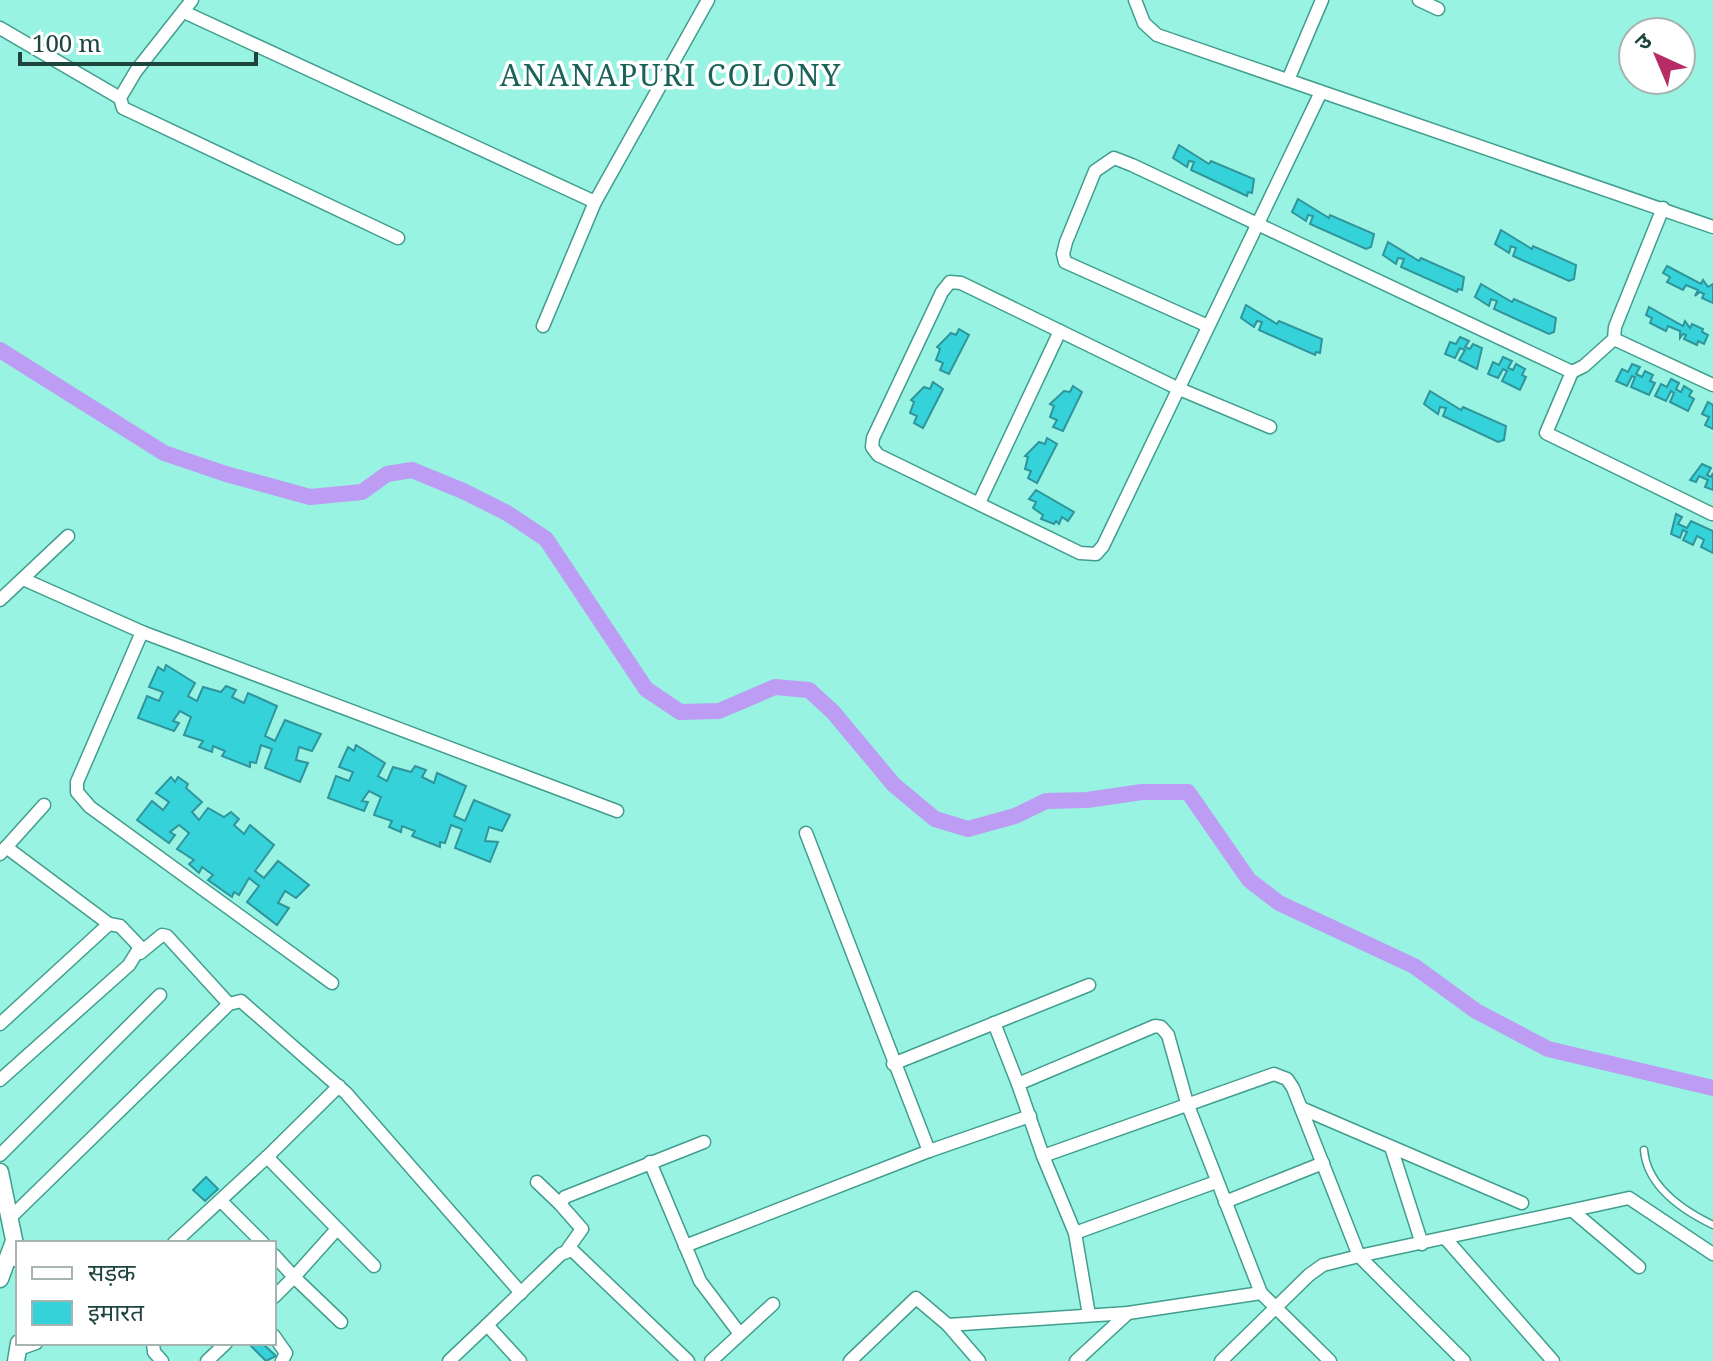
<svg xmlns="http://www.w3.org/2000/svg" width="1713" height="1361" font-family="'Noto Serif','Noto Sans Devanagari',serif">
	<style>
		.lines { fill: none; stroke-linecap: round; stroke-linejoin: round }
		.canal { stroke: #bd9df3; stroke-width: 16 }
		.building { fill: #35d2da; stroke: #2f959b; stroke-width: 2 }
		.service-casing { stroke: #419e8e; stroke-width: 9 }
		.minor-casing { stroke: #419e8e; stroke-width: 15 }
		.tertiary-casing { stroke: #419e8e; stroke-width: 19 }
		.service { stroke: #fff; stroke-width: 6 }
		.minor { stroke: #fff; stroke-width: 12 }
		.tertiary { stroke: #fff; stroke-width: 16 }
		.labels { text-anchor: middle; dominant-baseline: central; stroke-width: 7; stroke-linejoin: round; paint-order: stroke }
		.quarter-label { font-size: 30px; letter-spacing: 2px; fill: #196358; stroke: #fff }
	</style>
	<rect width="100%" height="100%" fill="#98f3e2"/>
	<g class="lines">
		<polyline class="canal" points="0,350 164,453 226,474 310,497 362,492 387,474 412,470 463,491 507,513 546,539 646,689 680,712 719,711 775,687 809,690 833,712 894,785 935,819 968,829 1015,816 1046,801 1087,800 1142,792 1188,792 1249,880 1279,903 1414,966 1476,1011 1548,1049 1713,1088"/>
	</g>
	<g class="building">
		<polygon points="1179,145 1209,164 1211,161 1254,179 1252,193 1248,192 1247,196 1191,170 1194,162 1189,161 1187,167 1173,158"/>
		<polygon points="1298,199 1329,218 1330,215 1374,234 1371,247 1366,249 1310,224 1313,216 1308,215 1306,221 1292,212"/>
		<polygon points="1501,230 1532,249 1533,246 1576,265 1574,279 1569,281 1513,256 1516,248 1511,246 1509,253 1495,244"/>
		<polygon points="1388,242 1419,261 1421,258 1464,277 1462,290 1458,289 1457,292 1401,267 1404,259 1398,258 1396,264 1383,255"/>
		<polygon points="1667,266 1701,284 1703,280 1708,287 1713,284 1713,303 1702,298 1704,294 1700,292 1695,296 1698,290 1686,285 1683,290 1667,282 1670,277 1663,273"/>
		<polygon points="1481,284 1512,302 1514,299 1556,318 1554,332 1549,334 1494,309 1497,301 1491,299 1489,306 1475,297"/>
		<polygon points="1246,305 1277,324 1279,321 1322,339 1320,353 1316,352 1315,355 1259,330 1262,322 1257,321 1254,327 1241,318"/>
		<polygon points="1649,307 1683,326 1685,321 1690,328 1692,324 1703,329 1702,332 1708,335 1704,344 1698,341 1697,345 1684,339 1686,335 1683,334 1680,338 1680,331 1668,326 1666,331 1650,323 1652,318 1646,315"/>
		<polygon points="959,329 969,335 949,374 940,370 943,363 936,360 940,349 937,347 951,333 956,335"/>
		<polygon points="1460,337 1469,341 1465,347 1470,349 1473,344 1482,348 1477,369 1459,360 1465,350 1460,348 1455,358 1445,354 1450,342 1456,344"/>
		<polygon points="1503,357 1512,361 1508,368 1513,370 1516,364 1525,369 1522,375 1526,377 1520,390 1502,381 1507,371 1503,369 1498,378 1488,374 1493,362 1499,365"/>
		<polygon points="1632,364 1640,367 1636,374 1642,377 1645,371 1653,375 1650,381 1655,383 1649,395 1631,387 1635,377 1632,376 1627,386 1616,381 1622,369 1628,372"/>
		<polygon points="1671,379 1679,383 1676,389 1681,392 1684,386 1692,391 1689,396 1694,399 1688,411 1670,402 1674,393 1671,391 1666,401 1655,396 1661,384 1667,387"/>
		<polygon points="933,382 943,389 923,428 914,423 917,416 910,413 914,402 911,400 924,387 930,389"/>
		<polygon points="1073,386 1082,392 1063,431 1053,427 1057,420 1050,417 1054,406 1050,404 1064,391 1070,392"/>
		<polygon points="1430,391 1461,410 1463,407 1506,426 1504,440 1498,442 1443,416 1446,408 1440,407 1438,414 1424,404"/>
		<polygon points="1708,402 1713,405 1713,429 1705,425 1709,417 1702,414"/>
		<polygon points="1047,438 1057,444 1037,483 1028,478 1031,471 1025,469 1028,457 1025,456 1039,442 1045,444"/>
		<polygon points="1702,464 1711,468 1707,475 1711,477 1713,473 1713,490 1705,487 1708,480 1699,476 1696,482 1690,480"/>
		<polygon points="1036,490 1074,512 1068,521 1062,517 1059,524 1056,521 1054,524 1041,519 1043,515 1033,508 1036,502 1029,499"/>
		<polygon points="1676,514 1682,517 1678,524 1687,528 1691,521 1713,531 1713,553 1701,547 1704,540 1697,536 1693,545 1683,540 1687,532 1683,530 1680,538 1671,534"/>
		<polygon points="166,665 195,683 188,696 197,701 203,687 221,692 226,686 236,690 232,697 244,703 248,693 277,706 265,736 275,741 285,720 321,734 312,751 299,747 296,760 308,763 300,782 265,768 272,749 261,745 256,763 250,762 250,767 222,756 225,751 213,746 212,752 199,747 203,741 184,735 191,717 180,711 173,721 179,723 174,731 138,718 147,696 159,701 163,692 149,687 158,667 164,671"/>
		<polygon points="356,745 385,763 378,776 387,781 393,767 411,772 415,766 426,770 422,777 434,783 437,773 466,786 454,816 465,821 474,800 510,815 502,831 489,827 485,841 498,842 490,862 455,848 462,829 451,825 445,843 440,842 440,847 412,836 415,831 402,826 401,832 389,827 392,821 374,815 381,797 369,791 362,801 368,802 364,811 328,798 336,776 349,781 353,772 339,767 348,747 354,751"/>
		<polygon points="171,777 175,782 178,777 188,784 186,788 202,802 192,812 199,820 208,808 224,817 231,812 239,819 234,825 244,834 250,825 274,845 255,871 264,878 278,861 309,885 296,898 285,891 278,903 289,908 277,925 247,902 259,886 249,878 239,895 234,892 232,897 208,880 213,875 202,867 199,873 189,864 194,860 177,849 189,833 179,825 170,832 175,835 169,843 137,820 152,801 163,810 169,802 156,793"/>
		<polygon points="206,1177 218,1189 205,1201 193,1190"/>
		<polygon points="248,1343 262,1343 276,1356 266,1361"/>
	</g>
	<g class="lines">
		<defs>
			<path id="service" d="M 1644,1150 C 1647,1186 1682,1210 1713,1225"/>
			<g id="minor">
				<polyline points="192,0 136,71 120,98 123,108 398,238"/>
				<polyline points="1135,0 1144,23 1157,35 1713,227"/>
				<polyline points="1419,0 1438,9"/>
				<polyline points="184,12 595,202"/>
				<polyline points="0,28 120,98"/>
				<polyline points="1288,80 1322,0"/>
				<polyline points="1663,208 1615,327 1614,339 1584,366 1572,372 1546,433 1712,514"/>
				<polyline points="543,326 595,202 708,0"/>
				<polyline points="1208,326 1065,262 1063,254 1066,242 1095,171 1114,158 1132,165 1572,372"/>
				<polyline points="1614,339 1713,385"/>
				<polyline points="1270,427 1177,388 961,283 950,282 942,292 873,438 872,447 878,455 1080,553 1096,554 1103,546 1321,92"/>
				<polyline points="979,503 1060,331"/>
				<polyline points="23,579 142,632 617,811"/>
				<polyline points="0,600 68,536"/>
				<polyline points="142,632 77,782 77,792 90,807 332,983"/>
				<polyline points="806,833 929,1151"/>
				<polyline points="6,847 109,924"/>
				<polyline points="0,854 44,805"/>
				<polyline points="140,953 162,935 167,936 229,1004"/>
				<polyline points="994,1023 1018,1084"/>
				<polyline points="0,1024 109,924 120,926 140,947 129,965 0,1080"/>
				<polyline points="893,1064 1089,985"/>
				<polyline points="1301,1108 1522,1203"/>
				<polyline points="1391,1147 1422,1244"/>
				<polyline points="0,1155 160,995"/>
				<polyline points="1043,1156 1018,1084 1155,1026 1161,1027 1168,1035 1187,1103 1261,1293"/>
				<polyline points="267,1157 339,1086"/>
				<polyline points="650,1162 700,1281 740,1334"/>
				<polyline points="537,1182 560,1204"/>
				<polyline points="221,1201 263,1243"/>
				<polyline points="1225,1202 1323,1163"/>
				<polyline points="1574,1212 1639,1267"/>
				<polyline points="11,1217 229,1004 241,1001 346,1093 521,1293"/>
				<polyline points="337,1229 294,1277 341,1322"/>
				<polyline points="1075,1233 1216,1182"/>
				<polyline points="1446,1239 1553,1361"/>
				<polyline points="174,1243 267,1157 374,1266"/>
				<polyline points="685,1246 929,1151 1030,1116"/>
				<polyline points="567,1250 582,1229 560,1204 565,1197 704,1142"/>
				<polyline points="274,1255 294,1277 274,1297"/>
				<polyline points="1089,1315 1075,1233 1043,1156 1274,1074 1287,1079 1293,1088 1359,1256 1464,1361"/>
				<polyline points="487,1325 561,1254 572,1250 688,1361"/>
				<polyline points="948,1325 1128,1313 1261,1293 1330,1361"/>
				<polyline points="274,1336 286,1353 282,1361"/>
				<polyline points="153,1343 154,1352 162,1361"/>
				<polyline points="19,1349 36,1343"/>
				<polyline points="207,1361 226,1343"/>
				<polyline points="449,1361 487,1325 520,1361"/>
				<polyline points="711,1361 773,1304"/>
				<polyline points="850,1361 916,1298 948,1325 979,1361"/>
				<polyline points="1076,1361 1128,1313"/>
				<polyline points="1221,1361 1309,1275 1323,1265 1359,1256 1629,1198 1713,1254"/>
			</g>
			<g id="tertiary">
				<polyline points="0,1172 18,1259"/>
				<polyline points="0,1279 14,1241"/>
				<polyline points="16,1361 19,1343"/>
			</g>
		</defs>
		<use href="#service" class="service-casing"/>
		<use href="#minor" class="minor-casing"/>
		<use href="#tertiary" class="tertiary-casing"/>
		<use href="#service" class="service"/>
		<use href="#minor" class="minor"/>
		<use href="#tertiary" class="tertiary"/>
	</g>
	<g class="labels">
		<g class="quarter-label">
			<text x="671" y="74">ANANAPURI COLONY</text>
		</g>
	</g>
	<rect x="16" y="1241" width="260" height="104" fill="#ffffff" stroke="#a5b4b1" stroke-width="2"/>
	<rect x="32" y="1267" width="40" height="12" fill="#ffffff" stroke="#a5b4b1" stroke-width="2"/>
	<text x="88" y="1281" font-size="24" fill="#1d443d">सड़क</text>
	<rect x="32" y="1301" width="40" height="24" fill="#35d2da" stroke="#a5b4b1" stroke-width="2"/>
	<text x="88" y="1321" font-size="24" fill="#1d443d">इमारत</text>
	<g transform="translate(1657 56) rotate(316)"><circle r="38" fill="#ffffff" stroke="#a5b4b1" stroke-width="2"/>
	<path d="M0-6L14 30L0 20L-14 30Z" fill="#b72c66"/>
	<text y="-12" font-size="22" font-weight="bold" text-anchor="middle" fill="#1d443d">उ</text>
	</g>
	<path d="M20 52v12h236v-12" fill="none" stroke="#1d443d" stroke-width="4"/>
	<text x="32" y="52" font-size="24" fill="#1d443d" stroke="#ffffff" stroke-width="6" paint-order="stroke">100 m</text>
</svg>
